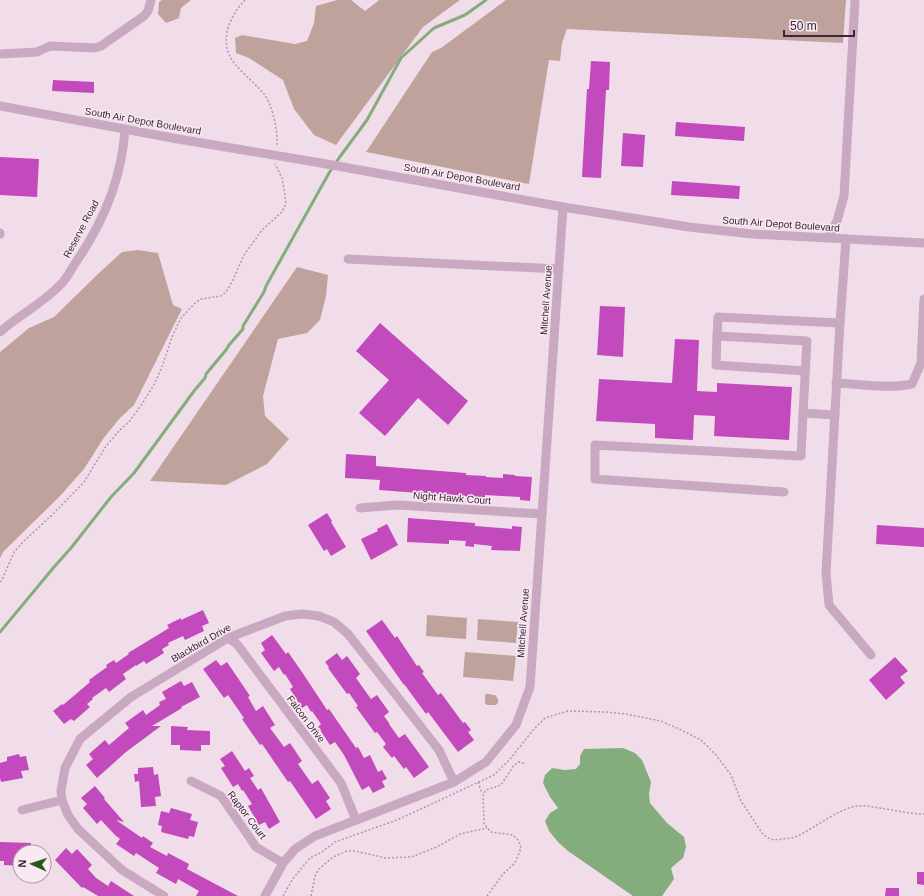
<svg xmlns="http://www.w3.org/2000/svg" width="924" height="896" font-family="Helvetica,sans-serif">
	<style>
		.green { fill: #c0a29d }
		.water { fill: #84ad7d }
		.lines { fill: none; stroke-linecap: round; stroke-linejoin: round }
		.stream { stroke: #84ad7d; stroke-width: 3 }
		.building { fill: #c24abc }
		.path { stroke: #b593ad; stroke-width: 1.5; stroke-dasharray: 2 2; stroke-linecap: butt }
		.minor { stroke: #c9a9c1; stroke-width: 9 }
		.labels { text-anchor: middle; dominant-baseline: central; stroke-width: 3; stroke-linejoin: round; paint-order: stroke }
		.street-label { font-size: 10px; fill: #362935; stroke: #f9e9f3 }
	</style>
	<rect width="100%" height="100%" fill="#f1ddea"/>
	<g class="green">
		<polygon points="162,0 191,0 181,8 179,18 166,23 158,14 159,2"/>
		<polygon points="337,0 351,0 365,11 378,1 379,0 460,0 423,27 336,145 314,135 294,109 283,80 249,58 236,53 235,38 242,35 295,44 307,41 314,23 316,6"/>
		<polygon points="506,0 846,0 843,43 567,29 562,43 560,61 549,60 529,184 366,152 432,52 441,48"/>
		<polygon points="138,250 158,253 173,305 182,309 134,405 119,419 103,439 84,469 60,496 3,552 0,558 0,352 29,328 54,317 99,273 122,252"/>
		<polygon points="297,267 328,275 326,296 320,320 307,333 278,339 263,396 265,416 289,439 267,464 226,485 150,481"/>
		<polygon points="427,615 467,618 466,639 426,636"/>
		<polygon points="478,619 518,622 516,643 477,640"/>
		<polygon points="465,652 516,656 513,681 463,677"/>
		<polygon points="486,694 490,694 492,695 495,695 498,699 498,703 496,705 487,705 485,703 485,695"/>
	</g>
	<polygon class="water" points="623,748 635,753 642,760 651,782 649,794 650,803 667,823 684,837 686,847 683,858 671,868 674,879 662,896 633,896 568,851 558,842 549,831 545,821 550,813 558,808 550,797 543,783 545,775 552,768 565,770 576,769 580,764 580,756 584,749"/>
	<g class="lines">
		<polyline class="stream" points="0,632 54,567 71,548 111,497 134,473 194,391 205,378 206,374 226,350 229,345 243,329 243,326 264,292 266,286 329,173 339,158 367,120 401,58 434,28 465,15 486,0"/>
	</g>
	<g class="building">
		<polygon points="591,61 610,62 609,90 606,90 601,178 582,177 587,89 589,89"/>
		<polygon points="53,80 94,82 94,93 52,91"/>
		<polygon points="676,122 745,127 744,141 675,136"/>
		<polygon points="623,133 645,135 643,167 621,166"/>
		<polygon points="0,157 39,159 37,197 0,195"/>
		<polygon points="672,181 740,186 739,199 671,195"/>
		<polygon points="600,306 625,307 623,357 597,355"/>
		<polygon points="380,323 468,401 448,425 418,398 385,436 359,413 389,380 356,351"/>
		<polygon points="675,339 699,340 697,391 717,392 717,383 792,387 789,440 714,436 715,416 694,415 693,440 655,438 655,424 596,421 599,379 672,383"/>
		<polygon points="346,454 376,456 376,466 466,473 466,475 486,476 486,477 503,478 503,474 515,475 515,476 532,477 530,501 520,500 520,497 485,495 485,498 379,490 380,480 345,478"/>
		<polygon points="327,513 332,521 331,522 346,547 331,556 327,549 324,551 308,525"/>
		<polygon points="408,518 475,523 475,526 512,529 512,526 522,527 520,551 491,550 492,546 474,544 474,547 465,546 466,541 449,540 449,544 407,542"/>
		<polygon points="387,524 398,545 371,560 361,539 378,531 377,529"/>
		<polygon points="877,525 924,528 924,547 876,544"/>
		<polygon points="203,610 209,623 202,626 204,631 185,640 183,636 168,643 169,645 162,649 164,653 146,664 144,661 136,666 136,665 123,674 126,679 109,692 106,688 92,698 93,699 87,704 90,707 74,721 71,719 64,724 53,711 62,704 63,705 90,682 89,680 107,667 106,665 114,660 116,663 129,654 128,653 169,628 167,625 181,618 181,620"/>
		<polygon points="382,620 395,638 397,636 417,666 419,665 424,672 422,673 438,695 441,693 463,723 465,722 471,730 468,732 474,740 458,752 428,712 426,714 404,684 404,685 366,631"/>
		<polygon points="272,635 286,654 288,652 302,672 327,710 329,709 356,748 358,747 364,758 370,755 378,772 382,770 387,779 382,781 385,787 373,793 369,786 362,790 344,755 335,742 330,745 318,727 321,724 312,711 311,712 307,705 302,708 290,689 293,687 285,674 284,675 279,667 274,671 261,653 265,650 261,643"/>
		<polygon points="337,653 342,660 347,656 360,674 356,678 371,699 377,695 389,712 384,716 389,723 389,724 399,738 405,734 429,767 414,778 406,767 404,769 394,756 392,758 383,747 386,744 377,732 375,733 356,707 358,706 349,693 347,694 328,668 329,667 325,662"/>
		<polygon points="895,657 908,671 900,677 905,683 886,700 869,680"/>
		<polygon points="216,660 221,666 227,662 250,696 248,697 256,711 263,706 275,725 270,728 284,747 290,743 302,761 298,764 312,784 318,780 330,798 326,801 331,809 316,819 290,781 288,782 262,744 260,745 242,719 244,718 228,695 224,698 203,669"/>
		<polygon points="181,681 184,686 192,682 200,697 181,707 182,708 152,726 161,726 126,752 97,778 86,765 93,759 89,754 105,740 109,745 129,728 125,723 143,710 146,715 160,705 159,702 166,699 162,692"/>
		<polygon points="171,726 188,727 187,730 210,731 210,745 201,745 201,751 180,750 180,745 171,745"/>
		<polygon points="232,751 245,771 249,768 254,776 250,778 258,790 261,788 280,822 269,829 265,822 259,825 248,806 252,804 243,790 242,791 238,784 233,787 221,768 225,766 220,759"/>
		<polygon points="19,754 20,757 26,756 29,770 21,771 23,778 1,782 0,778 0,763 7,761 7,757"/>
		<polygon points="153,767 154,775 158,774 161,796 155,797 156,806 141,807 139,781 135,782 134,774 138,774 138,768"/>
		<polygon points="95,786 105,798 104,799 124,822 116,820 142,838 143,836 153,843 150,847 167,856 168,853 189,864 187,869 238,896 196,896 199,891 178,879 176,884 156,873 159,868 136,853 134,856 116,844 120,839 115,835 101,820 97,824 83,808 87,804 81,798"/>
		<polygon points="171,808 192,814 190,820 198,822 194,837 189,836 188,839 161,832 162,826 158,825 161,811 169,813"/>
		<polygon points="0,842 31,843 30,852 20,852 20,866 4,865 4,861 0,861"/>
		<polygon points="66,848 72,854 77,849 92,865 88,869 96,878 108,886 111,881 134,896 98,896 83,887 82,888 55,860"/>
		<polygon points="917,872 924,872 924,885 917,884"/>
		<polygon points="886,888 899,888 899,896 885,896"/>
	</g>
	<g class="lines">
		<g class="path">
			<path d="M 245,0 C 229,17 218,42 234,63 C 243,74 255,83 264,94 C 273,106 278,132 277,146"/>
			<polyline points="0,582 2,580 14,552 24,541 53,514 84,482 106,446 120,430 129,422 142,404 155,383 163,364 172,337 181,318 194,304 201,299 221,296 226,292 232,282 244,255 262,230 282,212 286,203 284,189 282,178 275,164"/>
			<polyline points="478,782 482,793"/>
			<polyline points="283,896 292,880 300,870 310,858 322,852 335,842 397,820 494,775 511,758 533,730 545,718 568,711 606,712 626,714 661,721 679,729 701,740 716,755 731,775 741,801 762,833 768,838 774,840 792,838 800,835 837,813 851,807 857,806 868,806 909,813 924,814"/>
			<polyline points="311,896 315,876 319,869 333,857 347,851 355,851 386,858 411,857 437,847 460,834 487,828"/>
			<polyline points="487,896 503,874 515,863 521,848 519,841 513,835 491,832 484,824 483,794 486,790 501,785 514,765 519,762 526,764"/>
		</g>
		<g class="minor">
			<polyline points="0,54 37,52 50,46 95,48 101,46 144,16 148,11 151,0"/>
			<polyline points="0,106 178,139 321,163 563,207 689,227 752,234 924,243"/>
			<polyline points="0,234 0,233"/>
			<polyline points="828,238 837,221 844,196 855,0"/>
			<polyline points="846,239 840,323 826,573 829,605 871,655"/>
			<polyline points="348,259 559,269"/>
			<path d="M 0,332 C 19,315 42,304 60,285 C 66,280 70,272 74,265 C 102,225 122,178 125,129"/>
			<polyline points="717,336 716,365 805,371"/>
			<path d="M 836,383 C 861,384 888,389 912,384 L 921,363 L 924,299"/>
			<polyline points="835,415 803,413 807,341 717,336 718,317 840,323"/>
			<polyline points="784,492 595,479 595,445 801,456 803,413"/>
			<polyline points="360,508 397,505 542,514"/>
			<polyline points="228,638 237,644 341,783 356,820"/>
			<polyline points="191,781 221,796 256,847 283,863"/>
			<polyline points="22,810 62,800"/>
			<polyline points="164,896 122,870 78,829 68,815 62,800 61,791 65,768 80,739 131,697 228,638 285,616 302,614 319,616 334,622 348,634 389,686 439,750 454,782"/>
			<polyline points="265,896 283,863 295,849 315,836 454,782 486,762 516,725 530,687 542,514 563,207"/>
		</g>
	</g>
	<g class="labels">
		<g class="street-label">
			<text transform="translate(143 121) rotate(10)">South Air Depot Boulevard</text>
			<text transform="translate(462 177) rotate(10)">South Air Depot Boulevard</text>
			<text transform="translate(781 224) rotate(4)">South Air Depot Boulevard</text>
			<text transform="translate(81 229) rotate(-62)">Reserve Road</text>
			<text transform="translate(546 300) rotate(-86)">Mitchell Avenue</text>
			<text transform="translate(452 498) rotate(4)">Night Hawk Court</text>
			<text transform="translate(523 623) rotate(-86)">Mitchell Avenue</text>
			<text transform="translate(201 643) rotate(-30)">Blackbird Drive</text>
			<text transform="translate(306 719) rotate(53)">Falcon Drive</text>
			<text transform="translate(247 815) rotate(53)">Raptor Court</text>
		</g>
	</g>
	<g transform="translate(32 864) rotate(273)"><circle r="19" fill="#f9e9f3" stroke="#ab9ca7"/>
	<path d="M0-3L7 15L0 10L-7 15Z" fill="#26571f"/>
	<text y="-6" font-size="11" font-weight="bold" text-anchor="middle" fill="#362935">N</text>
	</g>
	<path d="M784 30v6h70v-6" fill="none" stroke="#362935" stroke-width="2"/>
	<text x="790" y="30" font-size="12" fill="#362935" stroke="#f9e9f3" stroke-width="3" paint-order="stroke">50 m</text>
</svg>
